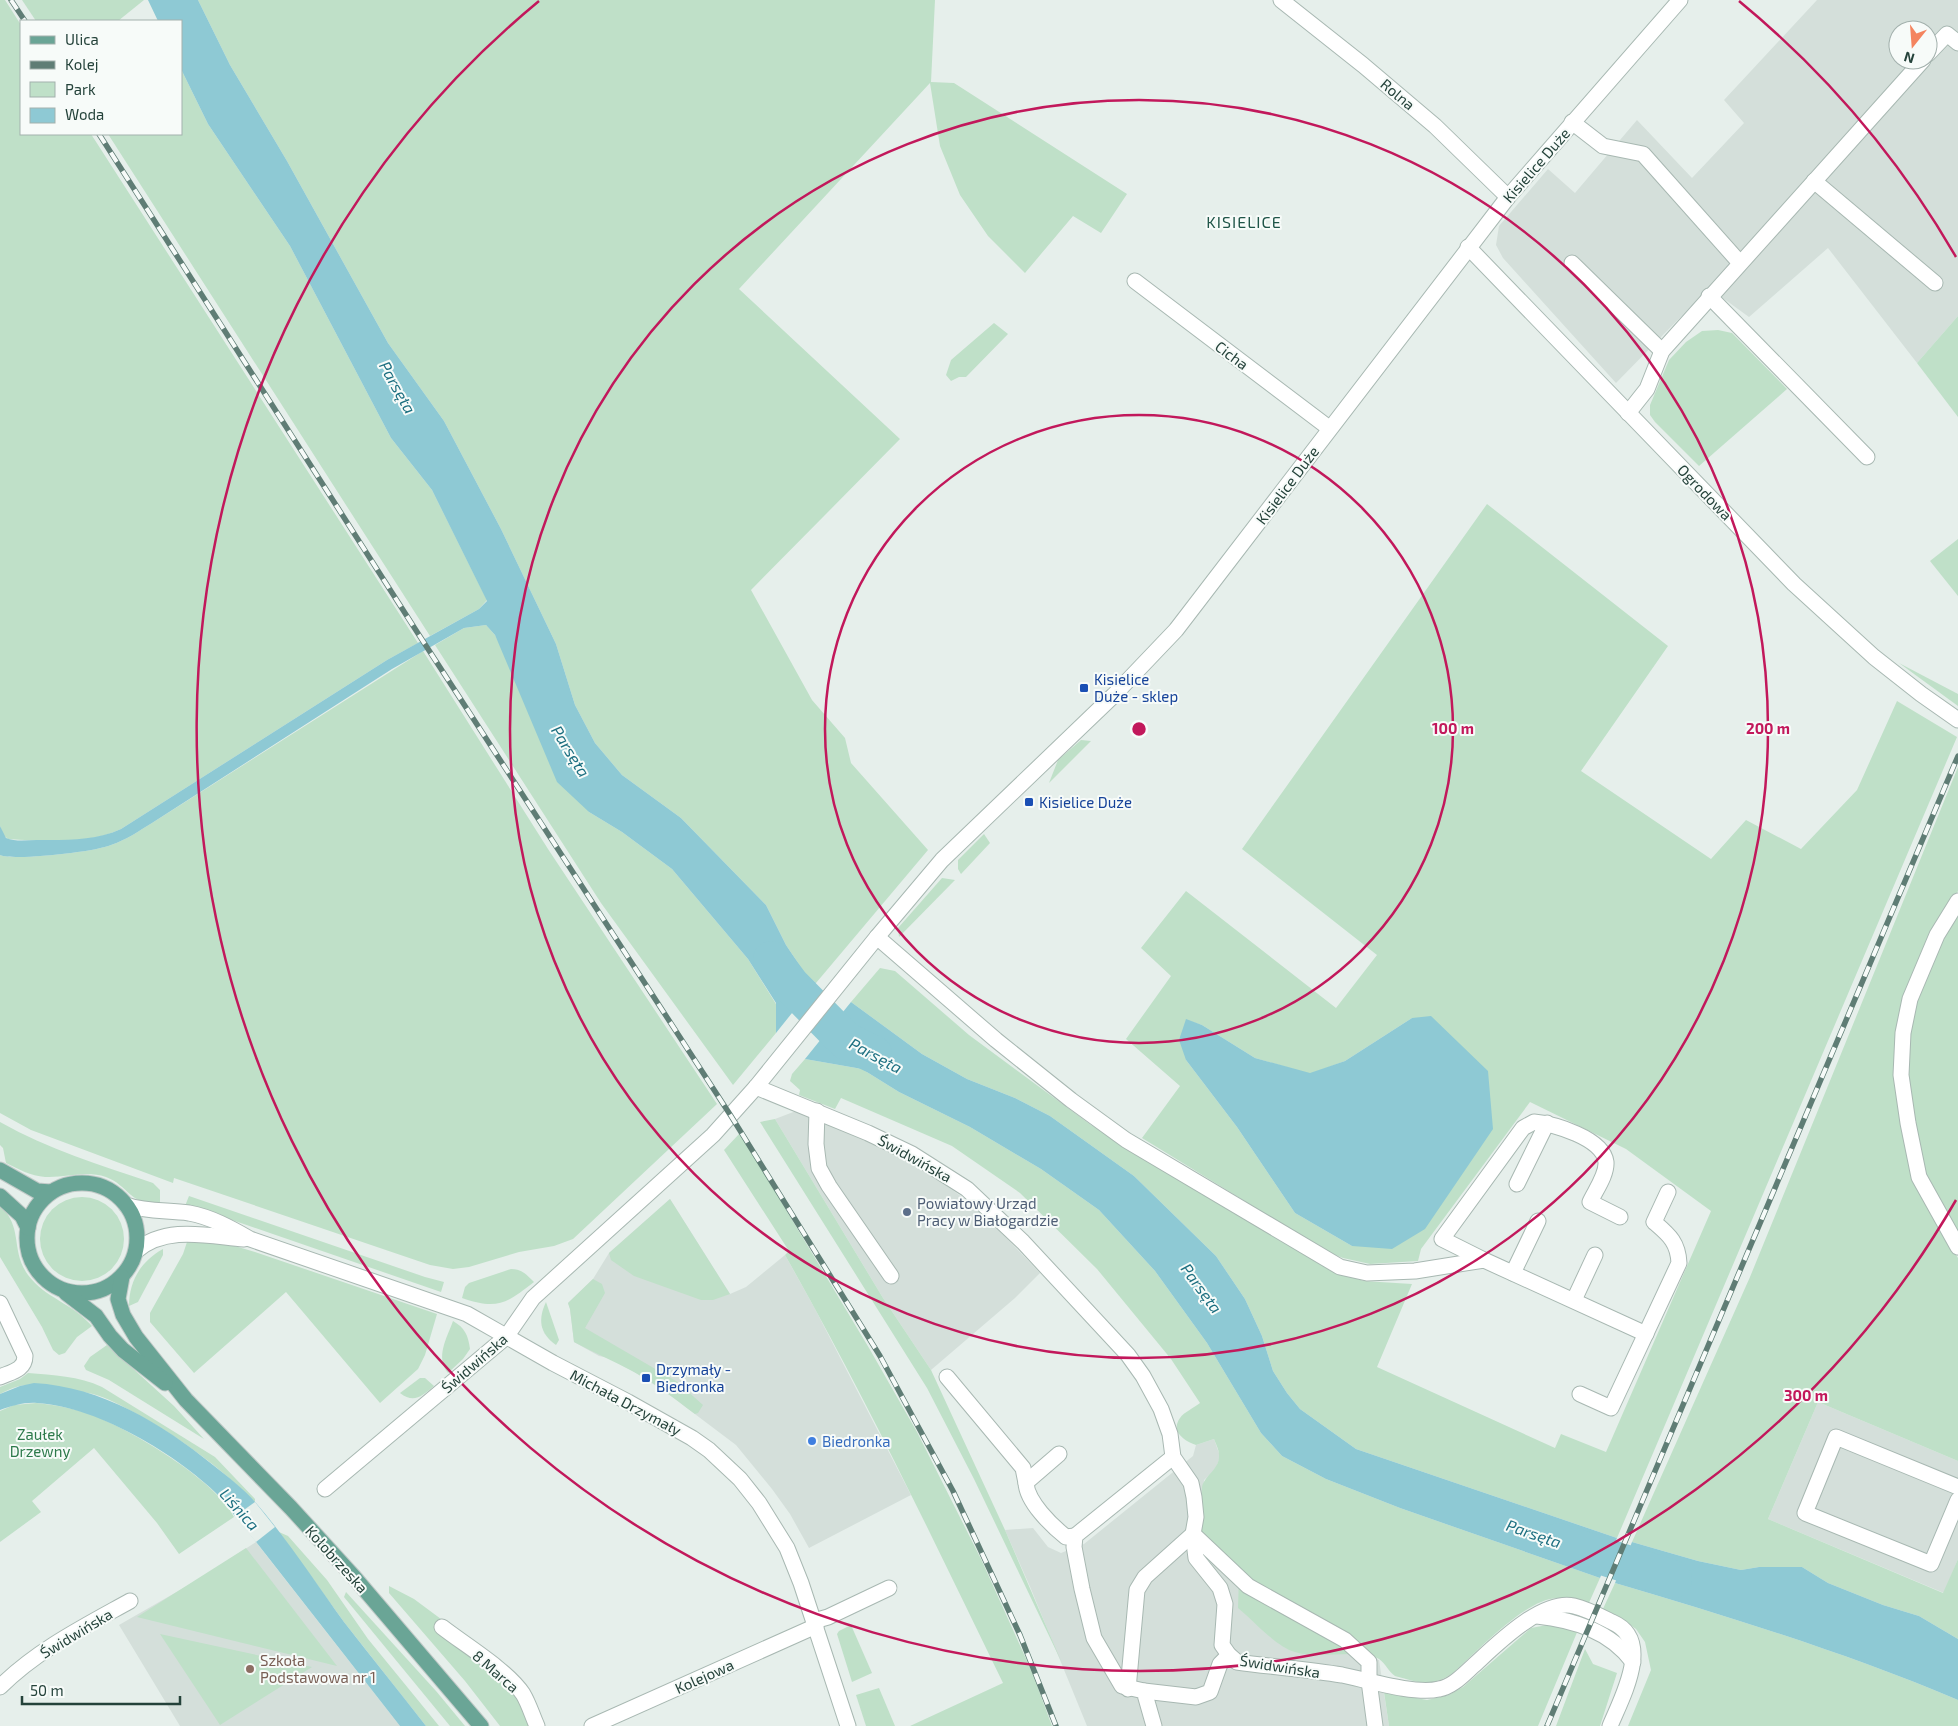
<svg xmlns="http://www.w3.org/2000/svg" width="1958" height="1726" font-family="'Exo 2',sans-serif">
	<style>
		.built { fill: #d4dfda; fill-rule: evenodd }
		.green { fill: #bfe0c8; fill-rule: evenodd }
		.water { fill: #8ec9d4 }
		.pier { fill: #e6efeb }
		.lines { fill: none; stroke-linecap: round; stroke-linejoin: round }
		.river { stroke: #8ec9d4; stroke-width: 38 }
		.minor-casing { stroke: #a8b8b2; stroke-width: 17 }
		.major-casing { stroke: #c2cac8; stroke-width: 17 }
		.minor { stroke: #fff; stroke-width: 15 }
		.major { stroke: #6aa596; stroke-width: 15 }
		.rail-casing { stroke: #5f7d75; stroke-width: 5.5 }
		.rail { stroke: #f7fbf9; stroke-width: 4; stroke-dasharray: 11; stroke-linecap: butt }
		.ring { fill: none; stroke: #c2185b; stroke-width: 2.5 }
		.transit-dot { fill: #1a4fb4; stroke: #f7fbf9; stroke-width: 2 }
		.service-dot { fill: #5c6f8a; stroke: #f7fbf9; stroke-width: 2 }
		.shop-dot { fill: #3f7fe0; stroke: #f7fbf9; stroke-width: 2 }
		.education-dot { fill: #8d6e63; stroke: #f7fbf9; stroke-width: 2 }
		.labels { text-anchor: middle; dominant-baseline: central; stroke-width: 4; stroke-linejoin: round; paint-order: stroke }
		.street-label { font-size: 15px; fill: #24423a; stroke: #f7fbf9 }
		.transit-label { font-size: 15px; fill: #164399; stroke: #f7fbf9; text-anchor: start }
		.service-label { font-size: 15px; fill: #4e5e75; stroke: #f7fbf9; text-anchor: start }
		.park-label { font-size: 15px; fill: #2d7a4b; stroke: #f7fbf9 }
		.shop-label { font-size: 15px; fill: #366cbe; stroke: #f7fbf9; text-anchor: start }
		.education-label { font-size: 15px; fill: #785e54; stroke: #f7fbf9; text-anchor: start }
		.neighbourhood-label { font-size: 16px; letter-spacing: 1px; fill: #1f5548; stroke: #f7fbf9 }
		.water-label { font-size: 16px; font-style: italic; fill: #1c6f80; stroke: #f7fbf9 }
		.centre { fill: #c2185b; stroke: #f7fbf9; stroke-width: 2.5 }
		.ring-label { font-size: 15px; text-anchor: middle; font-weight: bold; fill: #c2185b; stroke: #f7fbf9; stroke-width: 4; stroke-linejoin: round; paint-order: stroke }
	</style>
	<rect width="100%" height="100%" fill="#e6efeb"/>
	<g class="built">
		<path d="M 1817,0 L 1958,0 L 1958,316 L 1917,363 L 1828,248 L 1749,317 L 1709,288 L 1616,383 L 1503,258 L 1496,245 L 1499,226 L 1548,169 L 1575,193 L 1637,120 L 1692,178 L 1744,123 L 1724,100 ZM 1898,30 L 1928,30 L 1928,60 L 1898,60 Z"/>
		<polygon points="796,1111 837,1126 907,1160 936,1178 962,1197 997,1228 1040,1273 1015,1298 931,1370 883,1298 775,1119"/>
		<polygon points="670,1199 730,1294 746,1287 785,1255 814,1307 911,1495 809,1548 790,1514 772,1489 736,1445 667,1393 636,1373 609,1358 599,1356 574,1342 570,1309 568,1303 593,1279 609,1253"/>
		<polygon points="1818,1402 1958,1461 1958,1559 1944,1593 1768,1519"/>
		<polygon points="1214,1439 1220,1456 1216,1469 1204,1480 1199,1545 1206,1557 1225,1560 1362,1655 1379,1660 1389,1726 1087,1726 1031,1589 1005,1530 1033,1528 1048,1547 1061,1553 1084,1544 1193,1456 1196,1445"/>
		<polygon points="256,1542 277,1569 400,1726 180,1726 119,1625 194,1582"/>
	</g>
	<g class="green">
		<path d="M 0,0 L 5,0 L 21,25 L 21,134 L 91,134 L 418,643 L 387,660 L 121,829 C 87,845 45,841 8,839 L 3,835 L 0,826 Z"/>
		<polygon points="22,0 144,0 118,21 36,21"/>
		<polygon points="198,0 935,0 931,82 954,83 1127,194 1101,233 1073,216 1025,273 988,236 960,195 940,146 930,83 739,289 900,439 751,590 812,700 845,738 851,763 928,850 816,983 806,975 786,945 766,905 681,818 622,775 595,743 575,705 556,644 501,529 444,421 388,343 287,161 230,65"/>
		<polygon points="181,69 208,124 290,246 391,438 432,490 487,600 479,609 430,636 108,134 181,134"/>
		<polygon points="1958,316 1958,417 1917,363"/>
		<polygon points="994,323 1008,334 966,377 959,377 951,381 946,375 951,360"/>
		<polygon points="1718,330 1732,333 1787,389 1699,466 1655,422 1650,415 1650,405 1669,360 1686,342 1702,331"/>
		<path d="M 1487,504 L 1668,646 L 1581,771 L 1711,859 L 1746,820 L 1801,849 L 1857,790 L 1897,701 L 1957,737 L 1617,1538 L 1356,1449 L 1300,1409 L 1287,1393 L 1273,1371 L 1262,1336 L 1245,1299 L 1216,1256 L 1134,1176 L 1050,1116 L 1015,1098 L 967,1079 L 922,1054 L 851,1002 L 880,968 L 895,971 L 969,1035 L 1091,1125 L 1256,1223 L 1332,1271 L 1364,1281 L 1412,1284 L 1377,1367 L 1555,1448 L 1561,1434 L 1606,1452 L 1711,1211 L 1626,1149 L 1530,1102 L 1421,1249 L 1418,1261 L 1370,1264 L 1343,1258 L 1328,1252 L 1142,1138 L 1180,1086 L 1126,1039 L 1171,976 L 1141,948 L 1186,891 L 1336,1008 L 1377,955 L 1242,849 ZM 1412,1018 L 1352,1246 L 1295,1213 L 1237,1127 L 1186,1060 L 1186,1020 L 1202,1025 L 1255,1058 L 1310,1074 L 1345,1061 Z"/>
		<polygon points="1958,539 1958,596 1930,561"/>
		<polygon points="486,625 495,635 589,812 622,832 672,869 748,959 776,1004 776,1033 733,1085 601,903 435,645 464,628"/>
		<path d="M 423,651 L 548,849 L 717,1104 L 573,1239 L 554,1246 L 519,1252 L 469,1267 L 453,1269 L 430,1265 L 174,1178 L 173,1183 L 31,1130 L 0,1113 L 0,855 C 14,861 95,852 111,845 C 126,840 139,831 152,823 Z"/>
		<polygon points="1899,663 1958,694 1958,706"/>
		<polygon points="1081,740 1091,741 1049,783 1058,760"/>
		<polygon points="1958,767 1958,891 1938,924 1909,987 1901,1106 1949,1244 1958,1258 1958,1461 1818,1402 1768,1519 1943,1593 1958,1559 1958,1639 1919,1616 1883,1605 1828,1583 1802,1567 1759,1567 1741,1570 1698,1561 1632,1542 1750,1277"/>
		<polygon points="984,834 990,843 961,874 958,869 958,860"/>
		<polygon points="942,878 955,880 899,937 898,928"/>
		<polygon points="1958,911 1958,1238 1927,1176 1914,1126 1905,1065 1915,1002 1941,941"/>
		<path d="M 805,1059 L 862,1069 L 899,1092 L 970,1127 L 1041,1169 L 1099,1210 L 1155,1271 L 1207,1343 L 1261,1433 L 1282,1456 L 1326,1479 L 1400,1508 L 1600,1578 L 1588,1605 C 1578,1602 1569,1598 1558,1598 C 1526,1598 1477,1652 1453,1673 C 1437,1684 1425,1685 1406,1679 C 1403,1678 1398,1677 1395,1676 C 1389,1672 1385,1663 1379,1659 C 1358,1648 1319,1660 1295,1652 C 1275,1646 1254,1621 1238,1608 L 1239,1575 L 1225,1560 L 1206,1557 L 1199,1545 L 1202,1487 C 1205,1475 1220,1469 1219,1455 C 1219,1450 1216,1444 1214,1439 L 1196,1445 C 1185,1441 1170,1432 1180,1418 C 1184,1412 1194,1408 1200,1403 L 1171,1359 L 1097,1269 L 1020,1193 L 952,1146 L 841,1098 L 835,1109 L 799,1095 L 800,1090 L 790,1081 L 792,1074 Z"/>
		<polygon points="775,1119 883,1298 931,1370 1005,1530 1062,1663 974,1479 927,1388 760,1122"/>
		<path d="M 0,1122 C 48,1149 100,1165 153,1183 L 160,1190 L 160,1205 C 150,1204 139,1202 131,1195 C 123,1188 117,1181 106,1177 C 85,1170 67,1178 45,1177 C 31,1176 18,1169 6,1163 L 3,1148 L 0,1145 Z"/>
		<path d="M 740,1133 L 869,1348 L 917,1432 L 981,1559 L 1032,1672 L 1052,1726 L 910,1726 L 1003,1683 C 933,1539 864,1394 785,1255 L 789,1251 L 724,1150 Z"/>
		<polygon points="189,1196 425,1277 444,1282 441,1292 206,1211 185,1206"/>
		<circle cx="82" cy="1239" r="42"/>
		<polygon points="670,1199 730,1294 713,1300 701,1300 634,1276 611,1260 609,1253"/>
		<path d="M 0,1205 C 24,1229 10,1250 28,1275 C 45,1298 72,1303 92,1326 L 77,1337 L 65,1353 L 59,1355 L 53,1350 L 42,1327 L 0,1257 Z"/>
		<polygon points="187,1242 228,1244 255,1252 437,1314 425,1355 418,1369 380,1403 286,1292 194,1373 150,1322 150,1313 183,1254"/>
		<path d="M 163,1249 L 163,1255 L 138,1302 L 129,1306 C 129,1281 141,1261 163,1249 Z"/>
		<path d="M 511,1269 C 522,1269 527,1275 534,1282 C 506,1304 497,1310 462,1298 L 465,1287 L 469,1283 Z"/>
		<path d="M 593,1279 L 602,1284 L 605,1293 L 585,1328 L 676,1381 L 703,1405 L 698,1413 L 695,1414 C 675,1399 656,1384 634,1372 C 614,1361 594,1353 574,1342 L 570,1309 L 568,1303 Z"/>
		<path d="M 546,1302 L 559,1340 L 556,1345 C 539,1333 538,1319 546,1302 Z"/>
		<path d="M 453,1321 C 465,1328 468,1335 470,1349 L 463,1359 L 448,1373 C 435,1357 447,1338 453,1321 Z"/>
		<polygon points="107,1345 174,1406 204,1439 109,1380 86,1370 84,1366 90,1357"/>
		<path d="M 28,1373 C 53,1375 79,1376 102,1387 L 215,1457 L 255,1499 L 255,1502 C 220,1467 179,1437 135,1413 C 122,1406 108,1398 93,1394 C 83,1392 73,1390 63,1389 C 39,1384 23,1381 0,1394 L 0,1387 L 20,1379 Z"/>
		<path d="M 420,1378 L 425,1378 L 434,1386 C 422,1396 414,1404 400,1393 Z"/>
		<path d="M 36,1403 C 55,1405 74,1408 92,1415 C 130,1429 217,1481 234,1517 L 179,1554 L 157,1523 L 94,1448 L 32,1501 L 41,1512 L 0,1542 L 0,1411 L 14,1405 Z"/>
		<polygon points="279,1532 288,1536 327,1580 368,1639 439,1726 426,1726 344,1622"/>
		<polygon points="246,1548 337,1666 137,1617"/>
		<path d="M 1615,1583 C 1730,1617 1847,1653 1958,1700 L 1958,1726 L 1628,1726 L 1651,1670 L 1645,1642 L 1636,1629 L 1620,1618 L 1602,1611 Z"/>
		<polygon points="389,1586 414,1599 445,1622 512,1687 533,1726 500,1726 465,1681 389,1593"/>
		<polygon points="346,1592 436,1691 465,1726 450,1726 344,1597"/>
		<polygon points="851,1625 872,1673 852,1682 837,1634 839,1631"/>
		<polygon points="1547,1625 1560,1625 1578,1630 1538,1726 1389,1726 1384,1692 1427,1700 1449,1695 1463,1687 1531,1628"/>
		<polygon points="160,1634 312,1667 220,1725"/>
		<polygon points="1585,1649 1593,1664 1617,1673 1600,1726 1556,1726"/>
		<polygon points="879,1688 895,1726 866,1726 856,1695"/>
	</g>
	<g class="water">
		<path d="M 148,0 L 198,0 L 230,65 L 287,161 L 388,343 L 444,421 L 501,529 L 556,644 L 575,705 L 595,743 L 622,775 L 681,818 L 766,905 L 786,945 L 806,975 L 816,983 L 776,1033 L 776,1003 L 748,959 L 672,869 L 622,832 L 589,812 L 557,782 L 495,635 L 486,625 L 464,628 L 392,669 L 152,823 C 139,831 126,840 111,845 C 95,852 14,861 0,855 L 0,826 L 6,838 C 16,842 27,840 37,840 C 66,840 95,841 121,829 L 387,660 L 479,609 L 487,601 L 432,490 L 391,438 L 290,246 L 208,124 L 181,69 L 181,21 L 158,21 Z"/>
		<polygon points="851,1002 922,1054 967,1079 1015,1098 1050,1116 1134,1176 1216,1256 1245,1299 1262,1336 1273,1371 1287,1393 1300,1409 1356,1449 1617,1538 1600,1578 1400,1508 1326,1479 1282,1456 1261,1433 1207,1343 1155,1271 1099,1210 1041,1169 970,1127 899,1092 862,1069 805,1059"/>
		<polygon points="1431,1016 1488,1071 1493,1129 1425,1229 1392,1249 1352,1246 1295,1213 1237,1127 1186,1060 1179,1040 1186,1019 1202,1025 1255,1058 1310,1073 1345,1061 1412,1018"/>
		<path d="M 34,1383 C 102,1387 161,1423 213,1465 C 228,1477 244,1489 256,1503 C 288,1540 315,1582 344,1622 C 371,1657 399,1691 426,1726 L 400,1726 L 253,1538 C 247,1530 239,1523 234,1515 C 231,1512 231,1508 228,1505 C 187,1460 99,1406 37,1403 C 24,1402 12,1406 0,1410 L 0,1394 L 20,1386 Z"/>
		<path d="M 1632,1542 L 1698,1561 L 1741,1570 L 1759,1567 L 1802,1567 L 1828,1583 L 1883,1605 L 1919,1616 L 1958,1639 L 1958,1700 C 1847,1653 1730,1617 1615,1583 Z"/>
	</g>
	<polygon class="pier" points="255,1502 275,1527 256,1542 234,1517"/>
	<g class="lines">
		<g class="river">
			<polyline points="772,960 790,984 846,1041 873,1054"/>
			<polyline points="1559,1542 1673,1579"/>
		</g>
		<defs>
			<g id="minor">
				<polyline points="1281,0 1363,65 1435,126 1508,197"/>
				<polyline points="1928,54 1947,34 1958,43"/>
				<polyline points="1572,122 1603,146 1643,154 1740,263"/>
				<polyline points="1814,181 1935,283"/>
				<polyline points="1468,247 1794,584 1874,657 1921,694 1958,720"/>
				<polyline points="1572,263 1662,351"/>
				<polyline points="1135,281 1329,428"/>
				<polyline points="1709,296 1867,457"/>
				<polyline points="1628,413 1647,389 1662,351 1923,60"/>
				<polyline points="1958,901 1937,935 1910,999 1903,1033 1901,1075 1908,1123 1919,1177 1958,1247"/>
				<polyline points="877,937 996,1040 1071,1100 1126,1140 1340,1267 1367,1273 1415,1271 1484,1260 1646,1334"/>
				<path d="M 756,1087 L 868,1133 L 912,1154 L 967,1189 L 1023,1242 L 1128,1355 L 1143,1376 L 1161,1409 L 1170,1434 L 1173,1457 L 1191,1483 L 1194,1497 L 1196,1517 L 1193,1534 L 1196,1558 L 1220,1588 L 1225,1604 L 1222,1645 L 1229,1655 L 1237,1662 C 1271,1667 1307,1669 1342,1675 C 1367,1680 1415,1695 1439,1689 C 1452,1687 1463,1675 1473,1666 C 1494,1647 1542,1598 1574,1606 C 1587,1609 1600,1616 1612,1622 C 1654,1640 1622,1697 1610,1726"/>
				<polyline points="817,1111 816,1144 819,1168 829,1186 891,1276"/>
				<polyline points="1517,1184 1547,1123"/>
				<path d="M 126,1205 C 147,1212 167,1210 189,1213 C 211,1217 231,1228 250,1239 L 467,1314 L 553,1363 L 628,1402 L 692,1438 L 709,1450 L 740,1479 L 759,1503 L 787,1548 L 801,1583 L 848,1726"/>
				<path d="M 136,1251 C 166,1225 208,1236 244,1239"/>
				<path d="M 1484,1260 L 1442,1239 L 1523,1128 L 1534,1122 C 1554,1124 1603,1138 1606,1162 C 1607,1175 1595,1191 1590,1202 L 1620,1217"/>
				<polyline points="1513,1273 1538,1221"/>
				<polyline points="1574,1300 1595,1255"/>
				<path d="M 0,1303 L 25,1356 C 25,1370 11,1372 0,1377"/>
				<polyline points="947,1377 1023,1468 1026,1483"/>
				<path d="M 1580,1394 L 1611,1408 L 1679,1263 C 1678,1242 1669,1235 1654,1222 L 1668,1192"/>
				<path d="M 1059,1454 L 1030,1479 L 1026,1483 C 1027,1502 1052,1526 1066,1537 L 1075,1536"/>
				<polyline points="1958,1487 1836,1437 1805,1513 1931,1564 1958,1500"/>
				<polyline points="325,1489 506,1337 533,1298 713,1135 756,1087 877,937 942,860 1114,695 1176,630 1508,197 1680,0"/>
				<path d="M 1537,1616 C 1574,1620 1610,1631 1633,1662"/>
				<polyline points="814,1621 828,1617 889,1588"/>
				<path d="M 442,1627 C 465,1645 507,1670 523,1694 C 529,1704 532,1715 537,1726"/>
				<path d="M 0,1687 C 37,1650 85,1626 130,1601"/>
				<polyline points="1128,1689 1137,1590 1145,1577 1193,1534 1248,1586 1345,1640 1369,1662 1369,1681 1375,1726"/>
				<polyline points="1144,1691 1196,1697 1210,1692 1220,1664 1229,1655"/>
				<polyline points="592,1726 816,1626"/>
				<polyline points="1154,1726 1144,1691 1122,1686 1094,1638 1082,1589 1074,1547 1075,1536 1173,1457"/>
			</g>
			<g id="major">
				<polyline points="0,1170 37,1191 51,1192"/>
				<circle cx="82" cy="1238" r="55"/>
				<polyline points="0,1196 22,1216 28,1228"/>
				<polyline points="122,1277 118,1299 123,1315 136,1337 186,1400 291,1508 354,1577 481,1726"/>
				<polyline points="66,1293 96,1316 110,1336 123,1350 165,1383"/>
			</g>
		</defs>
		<use href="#minor" class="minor-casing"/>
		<use href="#major" class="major-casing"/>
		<use href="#minor" class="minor"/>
		<use href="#major" class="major"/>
		<defs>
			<g id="rail">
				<polyline points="11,0 25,21"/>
				<polyline points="99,134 419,635 731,1116 880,1356 953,1491 1020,1635 1056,1726"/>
				<polyline points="1547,1726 1958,756"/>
			</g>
		</defs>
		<use href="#rail" class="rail-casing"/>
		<use href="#rail" class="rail"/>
	</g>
	<g class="ring">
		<circle cx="1139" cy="729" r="314"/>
		<circle cx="1139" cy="729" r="629"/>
		<path d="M1956 1200A943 943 0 1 1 539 1M1739 1A943 943 0 0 1 1956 257"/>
	</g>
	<g class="transit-dot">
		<rect x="1079" y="683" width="10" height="10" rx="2.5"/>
		<rect x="1024" y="797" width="10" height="10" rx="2.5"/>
		<rect x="641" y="1373" width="10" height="10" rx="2.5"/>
	</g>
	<circle class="service-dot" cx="907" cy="1212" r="5"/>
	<circle class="shop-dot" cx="812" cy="1441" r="5"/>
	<circle class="education-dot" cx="250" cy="1669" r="5"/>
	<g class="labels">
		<g class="street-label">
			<text transform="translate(1398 94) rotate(40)">Rolna</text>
			<text transform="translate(1536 165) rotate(-49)">Kisielice Duże</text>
			<text transform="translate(1232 355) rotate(37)">Cicha</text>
			<text transform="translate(1287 485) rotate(-53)">Kisielice Duże</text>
			<text transform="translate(1705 492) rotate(46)">Ogrodowa</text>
			<text transform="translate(915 1158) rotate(29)">Świdwińska</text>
			<text transform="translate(474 1363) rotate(-41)">Świdwińska</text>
			<text transform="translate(626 1402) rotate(28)">Michała Drzymały</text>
			<text transform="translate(337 1559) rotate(48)">Kołobrzeska</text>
			<text transform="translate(76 1633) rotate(-31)">Świdwińska</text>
			<text transform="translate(1280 1666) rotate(9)">Świdwińska</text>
			<text transform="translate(496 1671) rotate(41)">8 Marca</text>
			<text transform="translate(704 1676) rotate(-24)">Kolejowa</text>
		</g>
		<g class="transit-label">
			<text x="1094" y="679">Kisielice<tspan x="1094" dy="17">Duże - sklep</tspan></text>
			<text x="1039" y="802">Kisielice Duże</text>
			<text x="656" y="1369">Drzymały -<tspan x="656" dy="17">Biedronka</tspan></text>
		</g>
		<g class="service-label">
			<text x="917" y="1203">Powiatowy Urząd<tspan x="917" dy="17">Pracy w Białogardzie</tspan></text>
		</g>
		<g class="park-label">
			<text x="40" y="1434">Zaułek<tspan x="40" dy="17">Drzewny</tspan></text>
		</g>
		<g class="shop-label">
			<text x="822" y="1441">Biedronka</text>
		</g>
		<g class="education-label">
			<text x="260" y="1660">Szkoła<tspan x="260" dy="17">Podstawowa nr 1</tspan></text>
		</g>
		<g class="neighbourhood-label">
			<text x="1244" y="221">KISIELICE</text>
		</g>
		<g class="water-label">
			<text transform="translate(398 387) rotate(61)">Parsęta</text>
			<text transform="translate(571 751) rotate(58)">Parsęta</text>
			<text transform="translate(876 1055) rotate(28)">Parsęta</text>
			<text transform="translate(1202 1288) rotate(54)">Parsęta</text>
			<text transform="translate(240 1509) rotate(48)">Liśnica</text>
			<text transform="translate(1534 1533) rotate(19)">Parsęta</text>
		</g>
	</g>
	<circle cx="1139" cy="729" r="8" class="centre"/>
	<g class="ring-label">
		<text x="1453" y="734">100 m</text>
		<text x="1768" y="734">200 m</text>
		<text x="1806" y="1401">300 m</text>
	</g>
	<rect x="20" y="20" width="162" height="115" fill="#f7fbf9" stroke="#a3b1ad"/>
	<rect x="30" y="36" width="25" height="8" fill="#6aa596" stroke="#a3b1ad"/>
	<text x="65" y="45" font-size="15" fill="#24423a">Ulica</text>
	<rect x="30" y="61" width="25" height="8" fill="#5f7d75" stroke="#a3b1ad"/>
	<text x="65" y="70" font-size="15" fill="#24423a">Kolej</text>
	<rect x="30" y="82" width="25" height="15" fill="#bfe0c8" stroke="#a3b1ad"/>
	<text x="65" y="95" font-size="15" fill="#24423a">Park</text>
	<rect x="30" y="108" width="25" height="15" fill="#8ec9d4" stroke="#a3b1ad"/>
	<text x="65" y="120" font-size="15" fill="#24423a">Woda</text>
	<g transform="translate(1913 45) rotate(197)"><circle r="24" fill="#f7fbf9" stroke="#a3b1ad"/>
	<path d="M0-4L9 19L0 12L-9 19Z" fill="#f4845f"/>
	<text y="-8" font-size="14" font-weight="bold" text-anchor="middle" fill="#24423a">N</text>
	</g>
	<path d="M22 1696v8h158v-8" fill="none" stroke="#24423a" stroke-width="2.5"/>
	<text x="30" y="1696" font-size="15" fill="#24423a" stroke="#f7fbf9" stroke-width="4" paint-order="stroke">50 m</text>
</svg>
